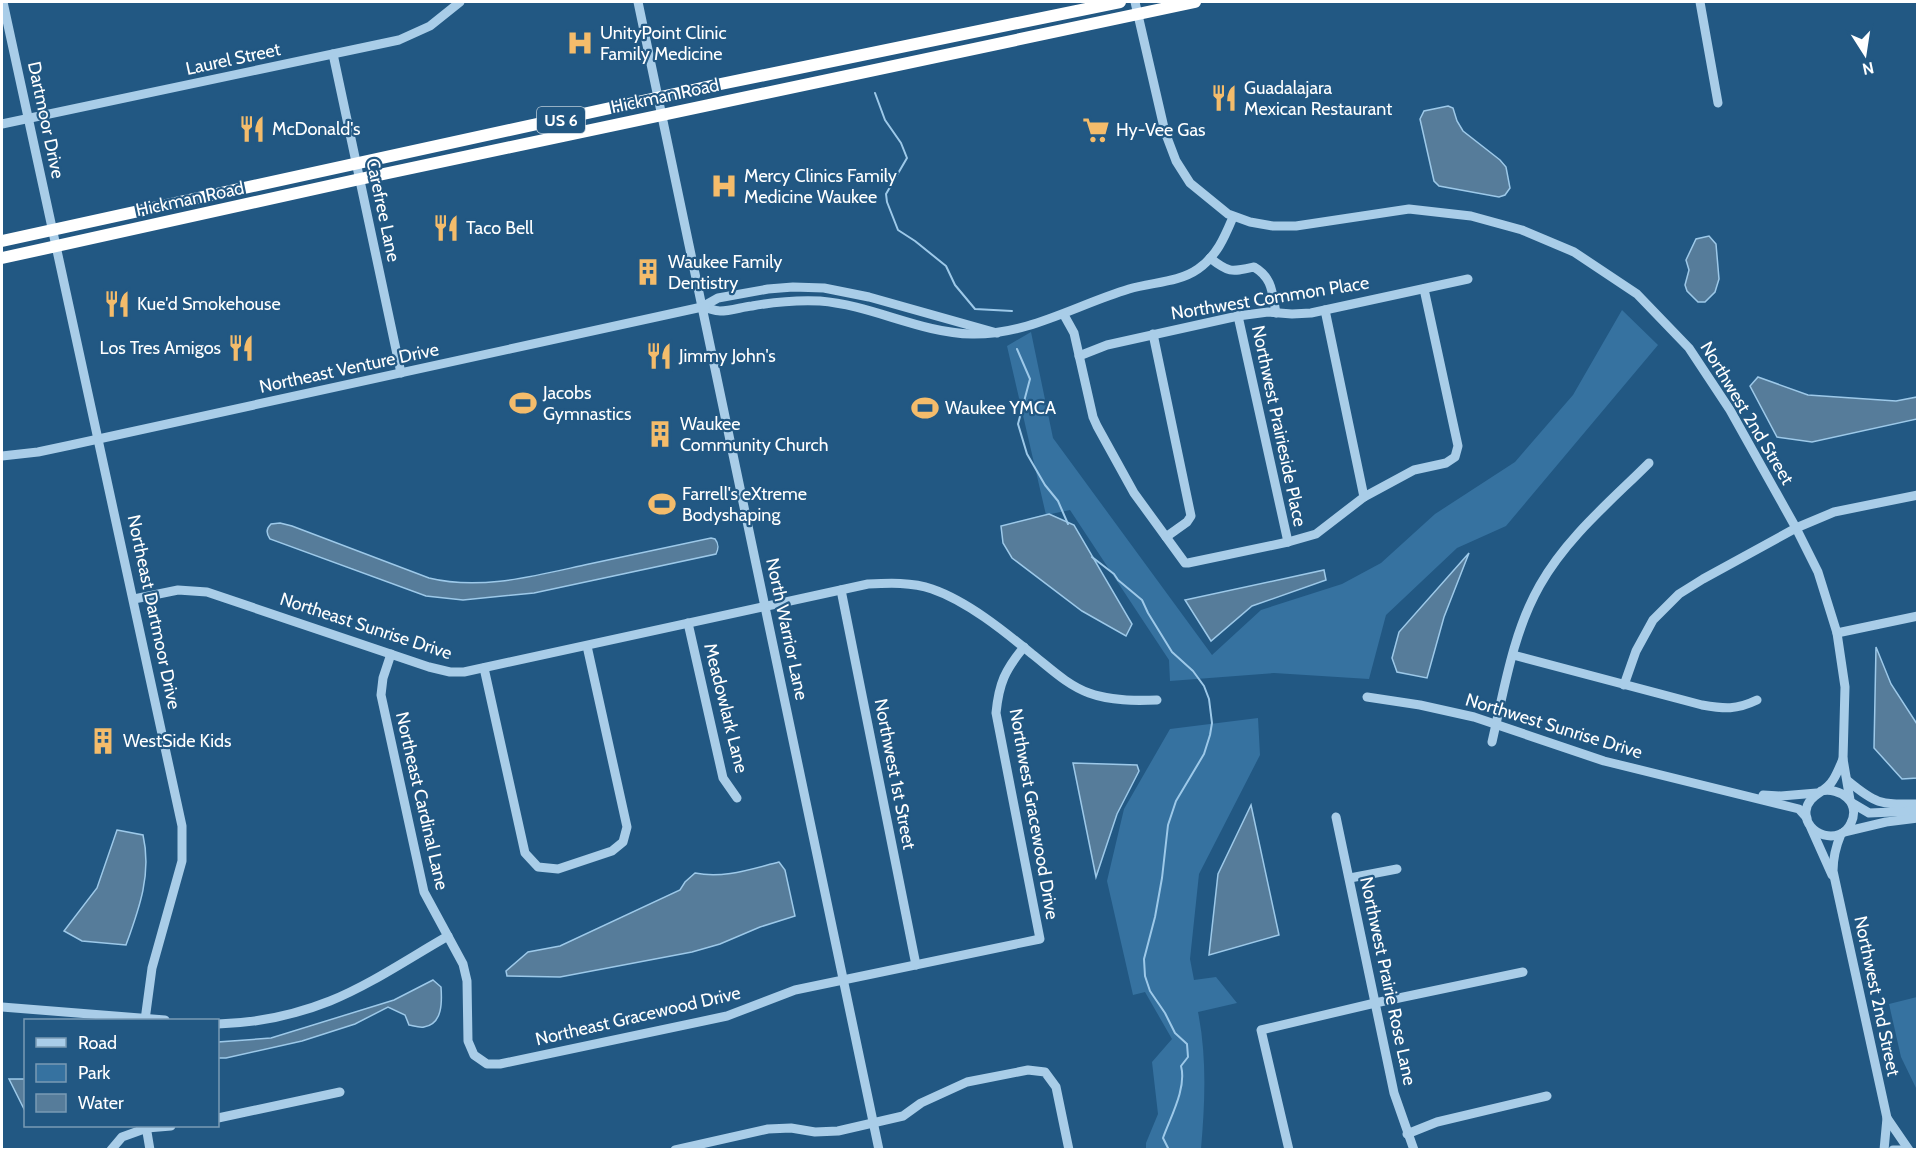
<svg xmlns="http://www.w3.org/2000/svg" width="1919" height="1151" font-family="Cabin,sans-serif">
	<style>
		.green { fill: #3672a0 }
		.water { fill: #567c9a; stroke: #9dc9e9; stroke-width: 1.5 }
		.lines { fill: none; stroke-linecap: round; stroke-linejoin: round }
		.stream { stroke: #9dc9e9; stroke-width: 2 }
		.minor { stroke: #a9cde8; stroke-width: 9 }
		.highway { stroke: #fff; stroke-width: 12 }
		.labels { text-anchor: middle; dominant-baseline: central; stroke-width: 4.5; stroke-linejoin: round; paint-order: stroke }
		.shield { fill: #225883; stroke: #bdcdda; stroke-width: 1.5 }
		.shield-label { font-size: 16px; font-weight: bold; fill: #fff }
		.poi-label { font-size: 18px; fill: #fff; stroke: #225883; text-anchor: start }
		.street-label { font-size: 18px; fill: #fff; stroke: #225883 }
	</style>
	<rect width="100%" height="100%" fill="#225883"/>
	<g class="green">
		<polygon points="1622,310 1658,345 1506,526 1457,548 1386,615 1369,679 1274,673 1170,681 1169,660 1070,510 1046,515 1007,346 1031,332 1053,438 1212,655 1261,610 1342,584 1381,563 1435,514 1515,462 1573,395"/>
		<path d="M 1258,718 L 1260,755 L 1199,874 L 1190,959 L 1194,980 L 1216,977 L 1237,1003 L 1198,1012 C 1207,1057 1205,1103 1201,1149 L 1146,1149 L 1146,1143 L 1158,1114 L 1152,1062 L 1172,1039 L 1145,992 L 1133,995 L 1107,881 L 1124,809 L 1170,729 Z"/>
		<polygon points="1917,997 1918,997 1917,1090 1901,1057 1889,1004"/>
	</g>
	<g class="water">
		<polygon points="1448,106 1453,108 1457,121 1463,131 1500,160 1506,167 1510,188 1505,195 1499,197 1439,186 1434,181 1420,119 1424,111"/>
		<polygon points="1709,236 1716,244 1719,279 1715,292 1705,302 1698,302 1687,291 1685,285 1689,270 1686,260 1696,239"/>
		<polygon points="1758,377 1808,395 1896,401 1917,397 1917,419 1812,442 1777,437 1750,386"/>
		<polygon points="1049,514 1074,525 1132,624 1126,636 1082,611 1012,558 1003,543 1001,526"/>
		<path d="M 280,523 L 292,526 L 429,578 C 482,591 538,575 589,564 C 630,555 670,547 711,538 L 715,539 C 719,544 719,548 716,554 L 534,593 L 463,600 L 426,596 L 270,539 C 266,533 266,529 271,524 Z"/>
		<polygon points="1469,553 1444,617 1427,678 1397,672 1392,658 1399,632"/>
		<polygon points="1324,570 1326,580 1252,606 1211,641 1185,600"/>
		<polygon points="1876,647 1891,684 1917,724 1917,778 1902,779 1874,748"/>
		<polygon points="1073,763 1137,765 1139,771 1117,814 1096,877"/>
		<polygon points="1251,805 1279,935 1209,955 1218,874"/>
		<path d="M 117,830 L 143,835 C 152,874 139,909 126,945 L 82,941 L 64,931 L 97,888 Z"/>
		<path d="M 779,862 L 785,870 L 795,916 L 760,927 L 720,944 L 692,952 L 560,977 L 507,976 L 506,971 L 528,952 L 560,946 L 680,890 L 685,882 L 695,873 C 723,879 751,869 779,862 Z"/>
		<path d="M 433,980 L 441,987 C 442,1001 443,1024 424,1027 C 420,1028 414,1026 409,1025 L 405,1015 L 388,1007 L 355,1024 L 302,1041 L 226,1058 L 218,1058 L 218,1042 L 271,1038 L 394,1000 Z"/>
		<polygon points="9,1079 25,1079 25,1111"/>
	</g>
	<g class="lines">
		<g class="stream">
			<polyline points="875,93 885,120 901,143 907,158 886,194 887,202 898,230 915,241 946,266 955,285 975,309 1012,311"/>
			<polyline points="1017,349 1030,379 1018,424 1027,454 1045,485 1058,501 1068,524"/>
			<path d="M 1092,557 L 1114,574 L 1118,580 L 1142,600 L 1148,613 L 1172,652 L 1193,671 L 1204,686 L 1209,699 L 1212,723 L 1210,735 L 1204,754 L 1176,801 L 1168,825 L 1162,878 L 1155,917 L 1144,959 L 1145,976 L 1150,991 L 1165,1013 L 1175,1033 L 1187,1044 L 1188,1057 L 1181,1066 C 1187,1088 1170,1118 1163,1138 L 1169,1150"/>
		</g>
		<g class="minor">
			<polyline points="3,2 182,826 182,861 152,968 145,1020"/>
			<polyline points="638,2 879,1150"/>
			<polyline points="1135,2 1165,132 1176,161 1190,183 1228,214 1250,222 1273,226 1296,226 1409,209 1471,216 1522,230 1574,252 1637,294 1689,348 1730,410 1796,528 1818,572 1837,633 1845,687 1843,759 1850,800"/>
			<polyline points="1700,2 1718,103"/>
			<polyline points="333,54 401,373"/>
			<polyline points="2,124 399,40 430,26 460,2"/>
			<path d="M 1210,258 C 1229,273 1231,272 1254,267 C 1273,278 1272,293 1276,313"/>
			<path d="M 702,307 C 708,308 715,311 720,311 C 731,311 742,307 752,306 C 774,302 798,300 820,301 C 872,305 920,333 972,334 C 1028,335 1076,305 1129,289 C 1151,282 1178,283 1198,269 C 1217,256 1225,236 1233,217"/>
			<polyline points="1325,310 1364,497"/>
			<polyline points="1064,315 1074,333 1093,417 1097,426 1134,493 1185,563 1188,563 1288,542 1316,534 1364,497 1414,470 1446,463 1455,457 1458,446 1424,289"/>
			<polyline points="1238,316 1288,542"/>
			<polyline points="1153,334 1191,516 1187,522 1166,537"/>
			<polyline points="1079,356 1107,345 1238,316 1268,312 1292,314 1311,313 1468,279"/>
			<polyline points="2,456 38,452 71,445 702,307 718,298 768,289 793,287 824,288 869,297 997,333"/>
			<polyline points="841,590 916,965"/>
			<path d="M 134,599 L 178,590 L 207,592 L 429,667 L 450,672 L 464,672 L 868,584 C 889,583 912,582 932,589 C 967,601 1004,631 1032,654 C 1050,668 1067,685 1089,693 C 1111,701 1135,701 1157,700"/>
			<polyline points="688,623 723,778 737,798"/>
			<polyline points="1837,633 1918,616"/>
			<path d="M 391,654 L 383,678 L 381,695 L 424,892 L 463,964 L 467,981 L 468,1041 L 474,1055 L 487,1064 L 500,1064 L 727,1016 L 795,990 L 1040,939 L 996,713 C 999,683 1005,670 1024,647"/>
			<path d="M 1513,655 L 1702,705 C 1725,709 1736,710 1757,700"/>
			<polyline points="484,668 525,853 538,867 558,869 612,851 623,842 627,827 587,646"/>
			<polyline points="1624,685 1636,651 1653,620 1679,594 1703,579 1796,528 1834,512 1918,495"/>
			<polyline points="1367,697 1420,705 1474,717 1604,761 1799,809 1807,818"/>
			<path d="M 1492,742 C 1504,690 1513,632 1540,585 C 1567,537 1611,501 1649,463"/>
			<path d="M 1848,781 C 1877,805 1880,804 1918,804"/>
			<path d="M 1821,791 C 1840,787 1861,802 1851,823 C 1841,846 1804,836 1806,811 C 1808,794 1826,793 1833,780 C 1837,774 1840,766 1843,759"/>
			<polyline points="1763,795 1781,796 1817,793"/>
			<polyline points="1852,803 1869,813 1918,811"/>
			<polyline points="1336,817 1394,1093 1414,1150"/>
			<polyline points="1811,828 1832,875"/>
			<polyline points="1844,832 1886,822 1918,818"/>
			<path d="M 1841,834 C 1836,846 1833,858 1833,871 L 1887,1118 L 1884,1150"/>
			<polyline points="1350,878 1397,869"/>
			<polyline points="2,1007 165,1020"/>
			<path d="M 218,1024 C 256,1023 295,1015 330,1001 C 370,985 411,957 448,936"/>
			<polyline points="218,1118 340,1092"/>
			<polyline points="1887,1118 1909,1150"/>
			<polyline points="146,1126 150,1150"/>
			<polyline points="1407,1134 1437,1122 1547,1096"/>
			<polyline points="111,1150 122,1137 147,1128 171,1126"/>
			<polyline points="675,1150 768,1129 791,1128 815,1132 838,1131 903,1116 921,1103 967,1082 1028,1070 1045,1072 1056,1087 1069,1150"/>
			<polyline points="1289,1150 1261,1030 1375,1003 1523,972"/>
			<polyline points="1893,1150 1903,1150"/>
		</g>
		<g class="highway">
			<polyline points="2,241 711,86 1120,2"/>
			<polyline points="2,258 360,179 1195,2"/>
		</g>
	</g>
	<defs>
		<symbol id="hospital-bare" viewBox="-9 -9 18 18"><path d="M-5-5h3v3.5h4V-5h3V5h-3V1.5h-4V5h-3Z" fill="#f4bc6b" stroke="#225883" stroke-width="2.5" paint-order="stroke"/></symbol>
		<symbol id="restaurant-bare" viewBox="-9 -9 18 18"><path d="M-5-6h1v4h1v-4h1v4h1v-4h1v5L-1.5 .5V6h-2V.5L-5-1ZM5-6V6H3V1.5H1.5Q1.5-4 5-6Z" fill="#f4bc6b" stroke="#225883" stroke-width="2.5" paint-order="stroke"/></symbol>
		<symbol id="supermarket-bare" viewBox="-9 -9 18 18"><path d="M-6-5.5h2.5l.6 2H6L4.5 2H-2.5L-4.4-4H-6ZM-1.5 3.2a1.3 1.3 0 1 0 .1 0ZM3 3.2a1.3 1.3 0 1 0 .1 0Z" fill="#f4bc6b" stroke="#225883" stroke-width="2.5" paint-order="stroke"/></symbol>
		<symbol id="building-bare" viewBox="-9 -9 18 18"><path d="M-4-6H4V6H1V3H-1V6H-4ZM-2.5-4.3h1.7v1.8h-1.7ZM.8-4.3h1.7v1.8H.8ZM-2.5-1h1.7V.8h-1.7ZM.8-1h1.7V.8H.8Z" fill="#f4bc6b" stroke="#225883" stroke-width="2.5" paint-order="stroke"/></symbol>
		<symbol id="stadium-bare" viewBox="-9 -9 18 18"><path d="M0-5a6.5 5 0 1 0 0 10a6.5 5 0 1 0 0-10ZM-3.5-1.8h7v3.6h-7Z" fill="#f4bc6b" stroke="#225883" stroke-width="2.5" paint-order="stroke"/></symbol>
	</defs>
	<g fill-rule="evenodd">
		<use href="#hospital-bare" x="561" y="24" width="38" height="38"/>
		<use href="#restaurant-bare" x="1205" y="79" width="38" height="38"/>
		<use href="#restaurant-bare" x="233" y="110" width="38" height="38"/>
		<use href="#supermarket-bare" x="1077" y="111" width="38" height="38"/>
		<use href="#hospital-bare" x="705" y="167" width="38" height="38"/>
		<use href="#restaurant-bare" x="427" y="209" width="38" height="38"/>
		<use href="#building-bare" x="629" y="253" width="38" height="38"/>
		<use href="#restaurant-bare" x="98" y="285" width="38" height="38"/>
		<use href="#restaurant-bare" x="222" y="329" width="38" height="38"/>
		<use href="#restaurant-bare" x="640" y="337" width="38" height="38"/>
		<use href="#stadium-bare" x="504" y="384" width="38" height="38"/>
		<use href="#stadium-bare" x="906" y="389" width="38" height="38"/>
		<use href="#building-bare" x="641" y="415" width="38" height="38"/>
		<use href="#stadium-bare" x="643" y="485" width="38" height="38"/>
		<use href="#building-bare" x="84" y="722" width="38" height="38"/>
	</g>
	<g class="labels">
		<rect class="shield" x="537" y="107" width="48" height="26" rx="4.5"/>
		<g class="shield-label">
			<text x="561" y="120">US 6</text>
		</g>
		<g class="poi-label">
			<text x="600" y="33">UnityPoint Clinic<tspan x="600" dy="21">Family Medicine</tspan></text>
			<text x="1244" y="88">Guadalajara<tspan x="1244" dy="21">Mexican Restaurant</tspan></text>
			<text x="272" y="129">McDonald's</text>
			<text x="1116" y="130">Hy-Vee Gas</text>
			<text x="744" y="176">Mercy Clinics Family<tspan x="744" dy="21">Medicine Waukee</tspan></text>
			<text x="466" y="228">Taco Bell</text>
			<text x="668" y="262">Waukee Family<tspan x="668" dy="21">Dentistry</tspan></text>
			<text x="137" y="304">Kue'd Smokehouse</text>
			<text x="221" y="348" text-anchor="end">Los Tres Amigos</text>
			<text x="679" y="356">Jimmy John's</text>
			<text x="543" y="393">Jacobs<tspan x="543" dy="21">Gymnastics</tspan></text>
			<text x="945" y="408">Waukee YMCA</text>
			<text x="680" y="424">Waukee<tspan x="680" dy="21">Community Church</tspan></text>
			<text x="682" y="494">Farrell's eXtreme<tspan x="682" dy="21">Bodyshaping</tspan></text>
			<text x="123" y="741">WestSide Kids</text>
		</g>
		<g class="street-label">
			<text transform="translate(233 59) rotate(-12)">Laurel Street</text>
			<text transform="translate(665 96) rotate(-12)">Hickman Road</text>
			<text transform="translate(46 120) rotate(78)">Dartmoor Drive</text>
			<text transform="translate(190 199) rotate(-12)">Hickman Road</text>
			<text transform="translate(383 210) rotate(78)">Carefree Lane</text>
			<text transform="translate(1270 298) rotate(-9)">Northwest Common Place</text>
			<text transform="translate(349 368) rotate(-12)">Northeast Venture Drive</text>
			<text transform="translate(1747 413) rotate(59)">Northwest 2nd Street</text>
			<text transform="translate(1279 426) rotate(78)">Northwest Prairieside Place</text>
			<text transform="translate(154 612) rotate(78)">Northeast Dartmoor Drive</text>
			<text transform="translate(366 626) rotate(18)">Northeast Sunrise Drive</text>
			<text transform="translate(787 629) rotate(78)">North Warrior Lane</text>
			<text transform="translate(726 708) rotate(76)">Meadowlark Lane</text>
			<text transform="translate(1554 726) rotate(17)">Northwest Sunrise Drive</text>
			<text transform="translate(895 774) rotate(79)">Northwest 1st Street</text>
			<text transform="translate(422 801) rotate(77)">Northeast Cardinal Lane</text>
			<text transform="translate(1034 814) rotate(80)">Northwest Gracewood Drive</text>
			<text transform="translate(1388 981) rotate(78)">Northwest Prairie Rose Lane</text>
			<text transform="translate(1877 996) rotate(78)">Northwest 2nd Street</text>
			<text transform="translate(638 1016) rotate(-13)">Northeast Gracewood Drive</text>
		</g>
	</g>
	<rect width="1919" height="1151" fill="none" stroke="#ffffff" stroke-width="6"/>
	<rect x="24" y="1019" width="195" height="108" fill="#225883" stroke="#7a9bb5" stroke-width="1.5"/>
	<rect x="36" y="1038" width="30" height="9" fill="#a9cde8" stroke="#7a9bb5" stroke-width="1.5"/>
	<text x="78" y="1049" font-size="18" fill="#ffffff">Road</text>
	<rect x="36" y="1064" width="30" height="18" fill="#3672a0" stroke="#7a9bb5" stroke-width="1.5"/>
	<text x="78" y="1079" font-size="18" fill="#ffffff">Park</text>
	<rect x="36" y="1094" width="30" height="18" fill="#567c9a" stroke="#7a9bb5" stroke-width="1.5"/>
	<text x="78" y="1109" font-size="18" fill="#ffffff">Water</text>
	<g transform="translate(1865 54) rotate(168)" stroke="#225883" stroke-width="4.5" paint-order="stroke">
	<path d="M0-4.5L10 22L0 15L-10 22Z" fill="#ffffff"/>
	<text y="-9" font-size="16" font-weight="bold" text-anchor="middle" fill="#ffffff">N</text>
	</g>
</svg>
